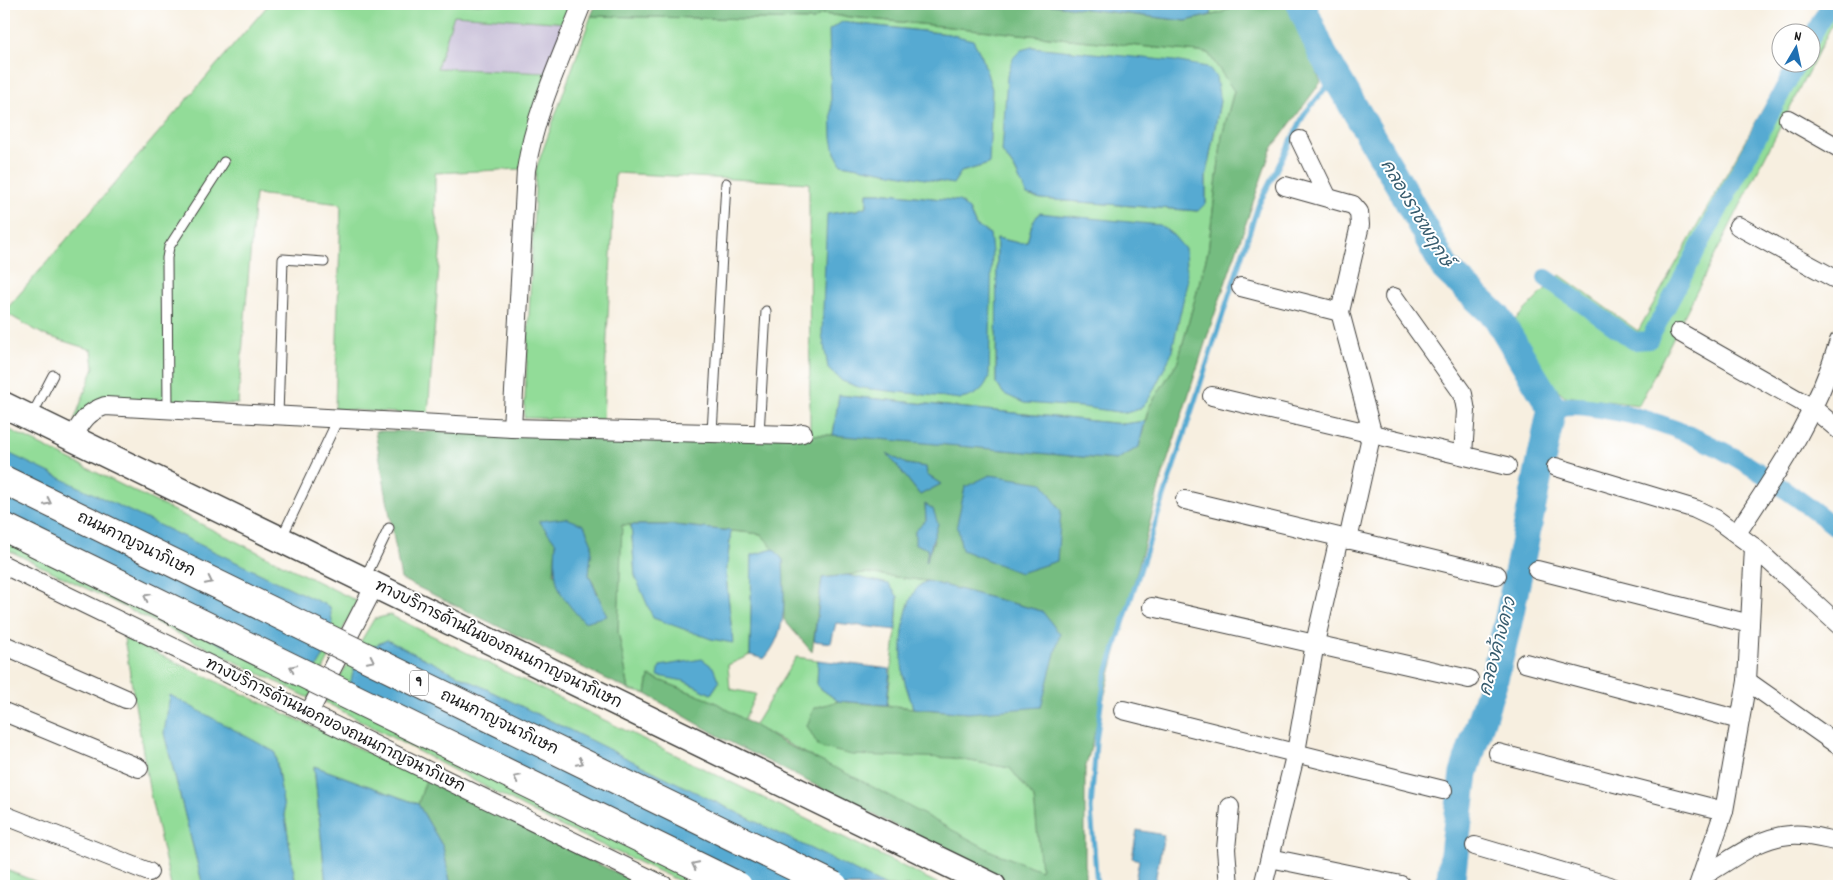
<svg xmlns="http://www.w3.org/2000/svg" width="1843" height="890" font-family="Dekko,'Playpen Sans Thai',sans-serif">
	<style>
		.industrial { fill: #c8bfd8 }
		.green { fill: #92dc98; stroke: #577c5a; fill-rule: evenodd }
		.forest { fill: #75bc80; stroke: #486c4e; fill-rule: evenodd }
		.water { fill: #57aad2; stroke: #3a6377 }
		.lines { fill: none; stroke-linecap: round; stroke-linejoin: round }
		.stream { stroke: #57aad2; stroke-width: 5 }
		.canal { stroke: #57aad2; stroke-width: 18 }
		.river { stroke: #57aad2; stroke-width: 29 }
		.lane-casing { stroke: #3d3c39; stroke-width: 11 }
		.street-casing { stroke: #3d3c39; stroke-width: 20 }
		.secondary-casing { stroke: #3d3c39; stroke-width: 28 }
		.lane { stroke: #fff; stroke-width: 9 }
		.street { stroke: #fff; stroke-width: 18 }
		.secondary { stroke: #fff; stroke-width: 25 }
		.highway-bridge-casing { stroke: #3d3c39; stroke-width: 30; stroke-linecap: butt }
		.highway-bridge { stroke: #fff; stroke-width: 28 }
		.oneway { stroke: #999 }
		.labels { text-anchor: middle; dominant-baseline: central; stroke-width: 4; stroke-linejoin: round; paint-order: stroke }
		.shield { fill: #fff; stroke: #606060; stroke-width: 1 }
		.shield-label { font-size: 15px; font-weight: bold; fill: #1c1c1c }
		.street-label { font-size: 16px; fill: #1c1c1c; stroke: #fff }
		.water-label { font-size: 18px; font-style: italic; fill: #375c6e; stroke: #fff }
	</style>
	<rect width="100%" height="100%" fill="#fff"/>
	<filter id="ink" filterUnits="userSpaceOnUse"><feTurbulence type="fractalNoise" baseFrequency=".02" numOctaves="2"/><feDisplacementMap in="SourceGraphic" scale="10" xChannelSelector="R" yChannelSelector="G"/><feConvolveMatrix kernelMatrix="1 2 1 2 8 2 1 2 1" color-interpolation-filters="sRGB"/></filter>
	<filter id="wash" filterUnits="userSpaceOnUse"><feTurbulence type="fractalNoise" baseFrequency=".0096" numOctaves="4" result="noise"/><feDisplacementMap in="SourceGraphic" scale="20" xChannelSelector="R" yChannelSelector="G"/><feGaussianBlur stdDeviation="1.12" result="paint"/><feColorMatrix in="noise" values="0 0 0 0 0 0 0 0 0 0 0 0 0 0 0 0 0 1.4 0 .05"/><feComposite in="paint" operator="in"/></filter>
	<g filter="url(#wash)">
		<rect width="100%" height="100%" fill="#f7efe0"/>
		<polygon class="industrial" points="454,15 568,23 548,73 436,68"/>
		<g class="green">
			<polygon points="269,4 575,4 568,23 454,15 437,68 548,73 521,169 435,173 435,213 441,240 428,415 335,409 341,204 255,194 238,404 91,403 74,421 94,367 92,350 44,335 4,312"/>
			<polygon points="1213,4 1238,4 1221,13 1211,15"/>
			<polygon points="1822,4 1839,4 1839,11 1639,405 1565,396 1535,370 1510,325 1560,275 1638,331 1789,63 1810,62 1810,32 1806,32"/>
			<path d="M 820,14 L 1208,53 L 1234,90 L 1222,136 L 1208,251 L 1178,361 L 1149,407 L 1145,421 L 1123,424 L 839,395 L 833,435 L 810,435 L 809,183 L 615,173 L 603,419 L 524,418 L 536,169 L 591,16 L 814,20 ZM 842,22 L 949,34 L 989,164 L 961,172 L 862,167 L 841,164 ZM 1032,47 L 1104,55 L 1220,101 L 1206,177 L 1206,203 L 1197,211 L 1041,199 L 1027,195 L 1014,168 L 1002,152 ZM 867,193 L 888,193 L 959,201 L 969,210 L 976,226 L 990,234 L 828,214 L 857,210 L 867,206 ZM 1032,224 L 1126,413 L 1004,394 L 996,383 L 997,238 L 1019,243 L 1027,242 Z"/>
			<polygon points="4,427 357,601 309,698 4,548"/>
			<path d="M 621,525 L 631,525 L 635,576 L 733,642 L 726,576 L 731,531 L 761,534 L 774,549 L 752,555 L 750,655 L 728,665 L 730,689 L 756,694 L 744,720 L 715,702 L 649,676 L 646,694 L 629,690 L 618,631 ZM 684,681 L 719,682 L 711,694 Z"/>
			<polygon points="865,573 927,581 921,584 903,676 913,708 887,705 896,630 898,597 889,584 847,575"/>
			<polygon points="390,615 943,886 690,886 552,822 325,702 374,619"/>
			<polygon points="124,638 426,780 418,804 314,766 326,886 296,886 275,752 164,733 203,886 171,886 150,794"/>
			<polygon points="796,657 818,660 817,686 838,701 814,709 807,726 953,758 1010,768 1034,798 1042,871 993,852 754,726"/>
			<polygon points="4,869 47,886 4,886"/>
		</g>
		<g class="forest">
			<path d="M 596,4 L 1044,4 L 1186,21 L 1221,13 L 1238,4 L 1286,4 L 1321,82 L 1271,150 L 1209,331 L 1160,484 L 1085,770 L 1085,886 L 1014,886 L 724,739 L 646,694 L 649,676 L 715,702 L 783,743 L 858,779 L 993,852 L 1041,870 L 1034,798 L 1010,768 L 953,758 L 852,755 L 819,747 L 807,726 L 814,708 L 838,701 L 968,713 L 1042,611 L 927,581 L 865,573 L 822,578 L 812,652 L 784,620 L 783,560 L 761,534 L 674,525 L 622,525 L 618,631 L 629,690 L 401,579 L 375,431 L 840,435 L 1116,460 L 1139,447 L 1149,407 L 1178,361 L 1208,251 L 1222,136 L 1234,91 L 1208,53 L 821,14 L 814,20 L 591,16 ZM 888,454 L 906,464 L 926,467 L 927,475 L 941,484 L 920,495 ZM 925,504 L 934,541 L 927,558 L 928,548 L 916,544 L 915,531 L 926,520 ZM 540,522 L 592,544 L 589,575 L 598,593 L 554,574 L 556,543 Z"/>
			<polygon points="426,780 644,886 451,886 443,847 418,804"/>
		</g>
		<g class="water">
			<polygon points="1045,4 1213,4 1211,15 1186,21"/>
			<polygon points="842,22 949,34 973,40 982,57 992,89 989,164 961,172 953,184 841,164 835,153 832,138 829,30"/>
			<polygon points="1032,47 1174,61 1207,67 1216,77 1220,101 1206,177 1206,203 1198,211 1041,199 1027,195 1014,168 1002,152 1007,76 1013,58 1021,50"/>
			<path d="M 867,193 L 888,193 L 959,201 L 969,210 L 976,226 L 990,234 L 992,252 L 989,377 C 983,391 976,396 961,399 L 861,388 L 842,381 L 828,368 L 822,334 L 827,214 L 857,210 L 867,206 Z"/>
			<polygon points="1039,213 1160,225 1173,235 1185,249 1187,283 1171,355 1150,397 1140,409 1126,413 1081,407 1024,403 1004,394 996,383 997,238 1019,243 1027,242 1032,224"/>
			<polygon points="839,395 1123,424 1145,421 1139,447 1116,460 833,435"/>
			<polygon points="4,451 330,607 333,628 323,657 306,685 4,540"/>
			<polygon points="887,453 906,464 926,467 927,475 941,484 920,495"/>
			<polygon points="990,475 1043,483 1061,511 1057,561 1020,573 962,550 957,524 965,487"/>
			<polygon points="925,504 933,509 938,524 926,562 928,549 915,544 915,531 926,520"/>
			<path d="M 566,518 L 584,525 L 592,544 L 589,575 L 607,616 L 584,622 C 556,592 553,584 556,543 L 539,521 Z"/>
			<polygon points="631,525 674,525 731,531 726,576 733,643 711,639 653,618 635,576"/>
			<path d="M 774,549 L 783,560 C 784,595 789,632 764,659 L 750,655 L 752,555 Z"/>
			<polygon points="847,575 889,584 898,597 896,630 836,623 831,643 814,641 822,578"/>
			<path d="M 927,581 L 1042,611 L 1060,634 L 1041,707 L 968,713 L 913,708 C 910,697 905,685 903,674 C 900,651 901,591 927,581 Z"/>
			<polygon points="387,640 886,886 716,886 346,702 354,668 369,648"/>
			<polygon points="702,659 713,667 719,682 711,694 684,681 658,676 660,666"/>
			<polygon points="818,660 890,669 887,705 838,701 817,686"/>
			<polygon points="170,695 275,752 296,886 203,886 164,733"/>
			<polygon points="314,766 418,804 443,847 451,886 326,886"/>
			<polygon points="1137,830 1164,835 1154,886 1134,886 1139,860 1132,858"/>
		</g>
		<g class="lines">
			<polyline class="stream" points="1097,886 1091,809 1096,742 1104,682 1258,206 1305,113 1335,77"/>
			<g class="canal">
				<polyline points="1810,40 1830,4"/>
				<polyline points="1546,278 1634,341 1649,340 1798,62"/>
				<path d="M 1552,408 C 1574,403 1594,408 1616,412 C 1703,429 1771,476 1839,530"/>
			</g>
			<polyline class="river" points="1301,4 1322,53 1403,191 1445,268 1497,317 1552,408 1508,622 1494,679 1464,773 1450,886"/>
		</g>
	</g>
	<g filter="url(#ink)">
		<g class="lines">
			<defs>
				<g id="lane">
					<polyline points="168,410 167,258 169,247 224,162"/>
					<polyline points="278,416 283,259 324,262"/>
					<polyline points="31,417 53,375"/>
					<polyline points="712,433 726,183"/>
					<polyline points="759,434 766,311"/>
					<polyline points="281,539 338,419"/>
					<polyline points="365,578 389,528"/>
				</g>
				<g id="street">
					<polyline points="1788,119 1839,148"/>
					<polyline points="1300,140 1327,196"/>
					<polyline points="1285,186 1353,205 1359,212 1360,225 1340,312 1372,432 1348,540"/>
					<polyline points="1738,226 1839,281"/>
					<polyline points="1241,287 1340,312"/>
					<polyline points="1394,297 1463,394 1466,411 1463,454"/>
					<polyline points="1679,332 1814,409 1839,430"/>
					<polyline points="1212,396 1507,466"/>
					<path d="M 512,428 L 526,170 C 535,112 561,58 582,4"/>
					<path d="M 72,438 C 82,422 87,412 105,406 L 512,428 L 792,435 L 803,433"/>
					<polyline points="1556,467 1695,509 1716,519 1754,547 1747,681 1724,811 1698,886"/>
					<polyline points="1185,500 1497,575"/>
					<path d="M 1737,533 C 1779,470 1817,414 1839,341"/>
					<polyline points="1754,547 1839,625"/>
					<polyline points="4,565 665,886"/>
					<polyline points="1537,570 1750,624"/>
					<polyline points="1152,607 1469,679"/>
					<polyline points="4,645 126,699"/>
					<polyline points="1525,663 1740,720"/>
					<polyline points="1747,681 1839,746"/>
					<polyline points="1123,710 1443,790"/>
					<polyline points="4,712 139,768"/>
					<polyline points="309,713 375,585"/>
					<polyline points="1498,753 1724,811"/>
					<polyline points="4,815 149,872"/>
					<polyline points="1475,846 1610,886"/>
					<polyline points="1270,858 1401,885"/>
					<path d="M 1703,876 C 1730,861 1758,837 1790,835 C 1805,833 1824,839 1839,842"/>
					<polyline points="1229,886 1226,849 1230,807"/>
					<polyline points="1263,886 1296,752 1315,643 1339,538"/>
				</g>
				<polyline id="secondary" points="4,405 993,886"/>
			</defs>
			<use href="#lane" class="lane-casing"/>
			<use href="#street" class="street-casing"/>
			<use href="#secondary" class="secondary-casing"/>
			<use href="#lane" class="lane"/>
			<use href="#street" class="street"/>
			<use href="#secondary" class="secondary"/>
			<defs>
				<g id="highway-bridge">
					<polyline points="4,480 834,886"/>
					<polyline points="4,527 738,886"/>
				</g>
			</defs>
			<use href="#highway-bridge" class="highway-bridge-casing"/>
			<use href="#highway-bridge" class="highway-bridge"/>
		</g>
		<defs><path id="oneway-chevron" d="M-2-3.5L2.5 0L-2 3.5" fill="none" stroke-width="1.6" stroke-linecap="round" stroke-linejoin="round" transform="scale(1.25)"/></defs>
		<g class="oneway">
			<use href="#oneway-chevron" transform="translate(48 502) rotate(26)"/>
			<use href="#oneway-chevron" transform="translate(209 581) rotate(26)"/>
			<use href="#oneway-chevron" transform="translate(147 597) rotate(-154)"/>
			<use href="#oneway-chevron" transform="translate(371 660) rotate(26)"/>
			<use href="#oneway-chevron" transform="translate(293 668) rotate(-154)"/>
			<use href="#oneway-chevron" transform="translate(580 762) rotate(26)"/>
			<use href="#oneway-chevron" transform="translate(517 778) rotate(-154)"/>
			<use href="#oneway-chevron" transform="translate(695 865) rotate(-154)"/>
		</g>
	</g>
	<g class="labels">
		<rect class="shield" x="410" y="670.5" width="18" height="25" rx="4"/>
		<g class="shield-label">
			<text x="419" y="683">9</text>
		</g>
		<g class="street-label">
			<text transform="translate(136 545) rotate(26)">ถนนกาญจนาภิเษก</text>
			<text transform="translate(498 645) rotate(26)">ทางบริการด้านในของถนนกาญจนาภิเษก</text>
			<text transform="translate(499 723) rotate(26)">ถนนกาญจนาภิเษก</text>
			<text transform="translate(335 726) rotate(26)">ทางบริการด้านนอกของถนนกาญจนาภิเษก</text>
		</g>
		<g class="water-label">
			<text transform="translate(1415 214) rotate(59)">คลองราชพฤกษ์</text>
			<text transform="translate(1499 647) rotate(-75)">คลองค้างคาว</text>
		</g>
	</g>
	<rect width="1843" height="890" fill="none" stroke="#fff" stroke-width="20"/>
	<g transform="translate(1796 48) rotate(9)"><circle r="24" fill="#ffffff" stroke="#a4a4a4"/>
	<path d="M0-4L9 19L0 12L-9 19Z" fill="#1f6fb2"/>
	<text y="-8" font-size="14" font-weight="bold" text-anchor="middle" fill="#1c1c1c">N</text>
	</g>
</svg>
